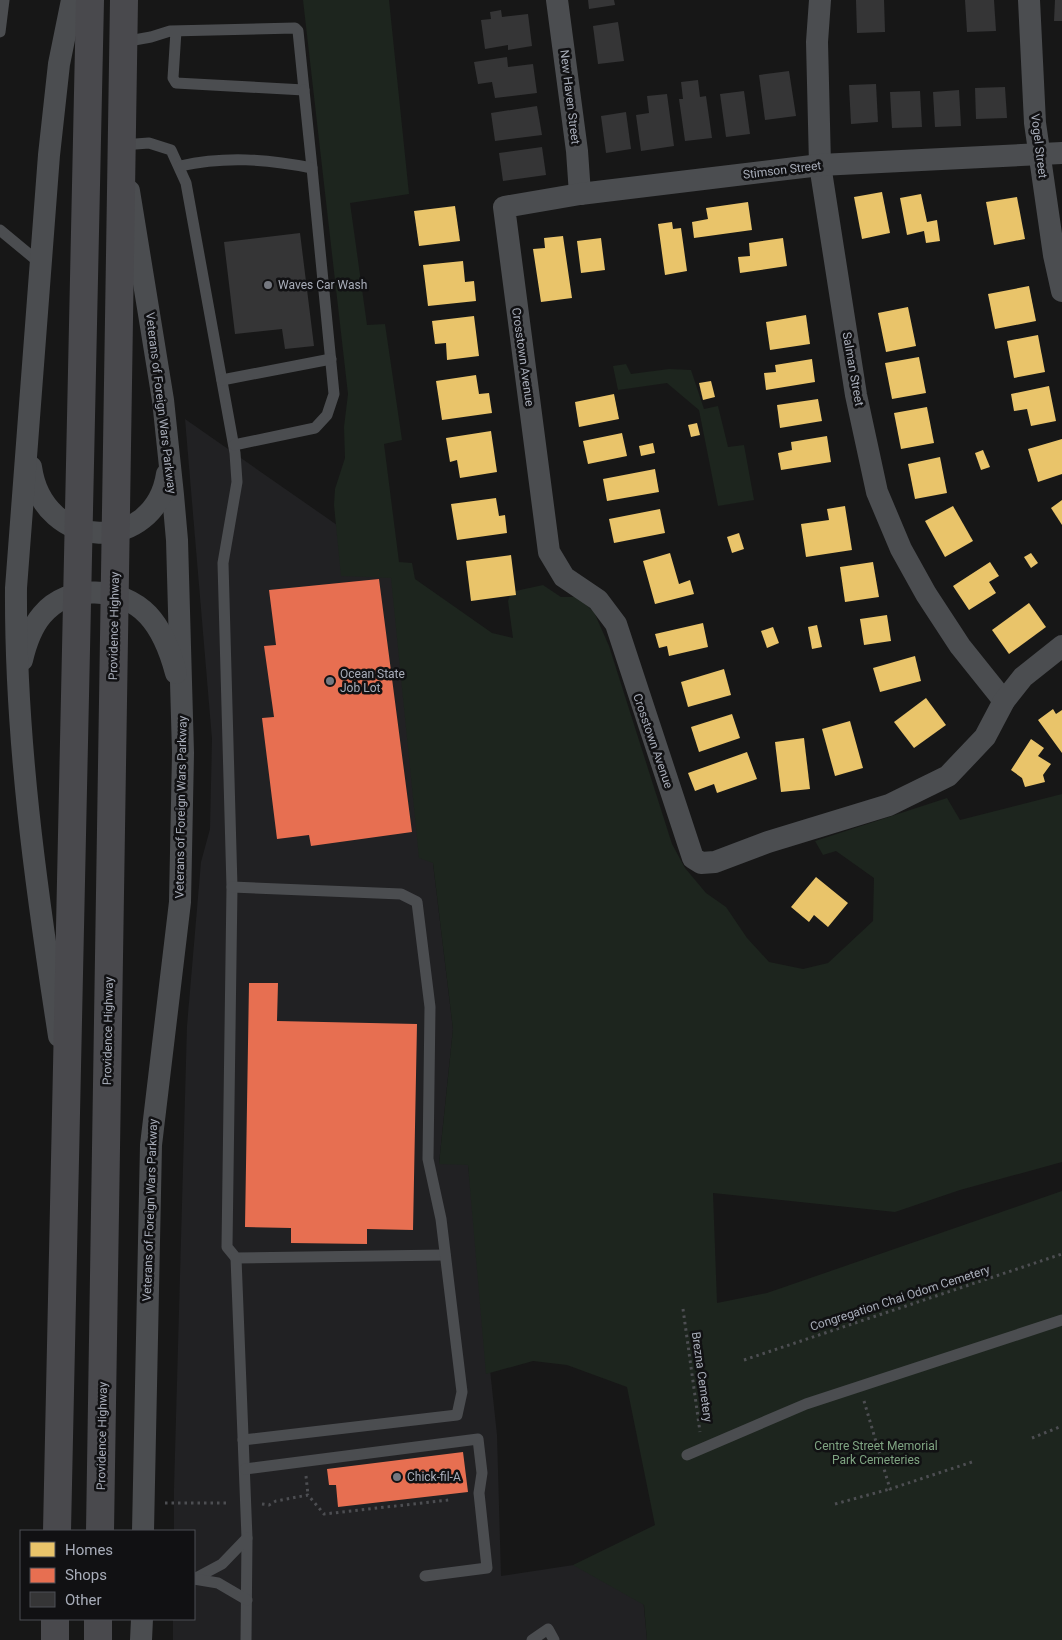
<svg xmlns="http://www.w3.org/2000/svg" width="1062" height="1640" font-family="Roboto,sans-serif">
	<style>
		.built { fill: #212123 }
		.green { fill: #1d251e }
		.homes { fill: #e9c46a }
		.shops { fill: #e76f51 }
		.building { fill: #353536 }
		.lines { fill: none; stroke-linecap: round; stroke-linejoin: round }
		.path { stroke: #4d4e52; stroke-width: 3; stroke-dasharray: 2.5 4; stroke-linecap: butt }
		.lane { stroke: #4b4d50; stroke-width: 11 }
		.street { stroke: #4b4d50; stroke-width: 22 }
		.highway { stroke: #49494d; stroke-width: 28 }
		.poi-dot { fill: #757880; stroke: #111113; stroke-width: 2 }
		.labels { text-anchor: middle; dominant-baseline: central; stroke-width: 5; stroke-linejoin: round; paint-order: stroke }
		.street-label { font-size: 12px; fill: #a8adb9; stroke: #111113 }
		.poi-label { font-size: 12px; fill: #a8adb9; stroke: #111113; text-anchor: start }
		.park-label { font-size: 12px; fill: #7fa482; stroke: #111113 }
	</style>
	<rect width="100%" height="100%" fill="#171717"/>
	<polygon class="built" points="185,419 390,562 433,863 453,1029 439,1164 468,1164 497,1435 501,1576 639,1555 647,1640 173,1640 173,1619 194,1619 194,1531 174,1531 174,1489 187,1026 201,862 210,829 212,739"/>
	<g class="green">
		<polygon points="303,0 389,0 409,194 350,203 367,325 385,324 402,440 384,444 399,562 412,563 415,579 492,633 513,638 508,601 511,592 543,585 561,597 577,597 594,612 609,646 672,844 685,868 706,893 726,907 747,938 769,962 803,969 828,963 873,921 874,878 836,851 823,855 815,841 947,798 960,820 1062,794 1062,1162 960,1190 895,1212 713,1193 717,1303 767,1293 1062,1191 1062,1640 647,1640 644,1605 573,1565 655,1525 627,1387 567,1365 533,1361 486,1374 468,1165 439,1164 453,1029 433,863 419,858 391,578 341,576 334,505 335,489 345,458 344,427 348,394"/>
		<polygon points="626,364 631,374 669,369 691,370 704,409 718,406 728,447 744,445 754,500 718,506 699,410 667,383 618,390 613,366"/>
	</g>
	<g class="homes">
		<polygon points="882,192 890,233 862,239 854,197"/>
		<polygon points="921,194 927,222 937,220 940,241 926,243 924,231 907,235 900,198"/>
		<polygon points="1017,197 1025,239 994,245 986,202"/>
		<polygon points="748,202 752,230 694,238 692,222 708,219 706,208"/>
		<polygon points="455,206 460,241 419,246 414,211"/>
		<polygon points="672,222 673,229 681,228 687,271 665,275 658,224"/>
		<polygon points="563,236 572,298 541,302 533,249 545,248 544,238"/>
		<polygon points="601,238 605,270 581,273 577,241"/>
		<polygon points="783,238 787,266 740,273 738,257 750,256 749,243"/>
		<polygon points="463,261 465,282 474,281 476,301 428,306 423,265"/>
		<polygon points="1029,286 1036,321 995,329 988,294"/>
		<polygon points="908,307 916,346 886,352 878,313"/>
		<polygon points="806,315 810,344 770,350 766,322"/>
		<polygon points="474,316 479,356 447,360 446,343 435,344 432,321"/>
		<polygon points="1038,335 1045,372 1014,378 1007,341"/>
		<polygon points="919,357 926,393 892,399 885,363"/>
		<polygon points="812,359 815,382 766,390 764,373 776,372 775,365"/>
		<polygon points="476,375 479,394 489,393 492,413 442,420 436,381"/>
		<polygon points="711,381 715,397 703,400 699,383"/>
		<polygon points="1049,386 1056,421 1031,426 1027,409 1014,411 1011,394"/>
		<polygon points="614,394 619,419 579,427 575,402"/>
		<polygon points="818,399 822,421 780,428 777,405"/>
		<polygon points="927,407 934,443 901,449 894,413"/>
		<polygon points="697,423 700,435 691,437 688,425"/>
		<polygon points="491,431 497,472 460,478 457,460 450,462 446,438"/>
		<polygon points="622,433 627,456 588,464 583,441"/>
		<polygon points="827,436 831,462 781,470 778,453 792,450 791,442"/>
		<polygon points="1062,439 1062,474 1038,482 1028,449"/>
		<polygon points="653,443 655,453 641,456 639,446"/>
		<polygon points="983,450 990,467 981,470 975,453"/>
		<polygon points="940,457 947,493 915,499 908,464"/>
		<polygon points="655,469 659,492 607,501 603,479"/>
		<polygon points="496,498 499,516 505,515 507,533 457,540 451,504"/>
		<polygon points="1062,500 1062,525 1051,508"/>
		<polygon points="845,506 852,550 806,557 801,524 829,520 827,509"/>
		<polygon points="953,506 973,541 945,557 925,521"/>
		<polygon points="660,509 665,533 614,543 609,519"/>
		<polygon points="739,533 744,549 732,553 727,537"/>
		<polygon points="670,553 679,584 690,580 694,594 655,604 643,561"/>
		<polygon points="1031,553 1038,563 1031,568 1024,557"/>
		<polygon points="511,555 516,595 471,601 466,561"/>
		<polygon points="873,562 879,597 845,602 840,567"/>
		<polygon points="990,562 999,576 989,582 996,593 969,610 953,586"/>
		<polygon points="1029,603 1046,627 1009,654 992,630"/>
		<polygon points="887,615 891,641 864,645 860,619"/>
		<polygon points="703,623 708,647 669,656 667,646 659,648 655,634"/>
		<polygon points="817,625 822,647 812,649 808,627"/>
		<polygon points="773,627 779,643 767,648 761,631"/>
		<polygon points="915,656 921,681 880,692 873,668"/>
		<polygon points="724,669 731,695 688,707 681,682"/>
		<polygon points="926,698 946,725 914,748 894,722"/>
		<polygon points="1053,709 1056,714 1062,710 1062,753 1038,720"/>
		<polygon points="732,714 740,738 699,752 691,727"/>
		<polygon points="850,721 863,768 835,776 822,729"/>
		<polygon points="804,738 810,789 781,792 775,742"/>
		<polygon points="1031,739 1044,748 1038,756 1051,764 1043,775 1045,782 1025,787 1022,778 1011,770"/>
		<polygon points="747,752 757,779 717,793 714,784 695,791 688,773"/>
		<polygon points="816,877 848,903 828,927 814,915 809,922 791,907"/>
	</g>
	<g class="shops">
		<polygon points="379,579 412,832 311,846 309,835 277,839 262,718 274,717 264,646 276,645 269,590"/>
		<polygon points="249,983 278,983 277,1021 417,1024 413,1230 367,1229 367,1244 291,1243 291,1228 245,1227"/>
		<polygon points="463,1452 468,1492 338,1507 336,1485 329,1485 327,1469"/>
	</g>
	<g class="building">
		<polygon points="588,0 614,0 615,5 589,9"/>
		<polygon points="856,0 884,0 885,32 857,33"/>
		<polygon points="965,0 994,0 996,31 967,32"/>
		<polygon points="1055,0 1062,0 1062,21 1054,21"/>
		<polygon points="501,10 502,17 528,14 532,46 508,50 508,45 485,49 481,20 491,19 490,12"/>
		<polygon points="618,22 624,61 598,64 593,26"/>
		<polygon points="507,57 508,67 533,64 537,93 495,98 492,82 478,84 474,62"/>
		<polygon points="789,71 796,116 765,120 759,75"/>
		<polygon points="698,80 700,97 706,96 712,138 685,141 679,99 683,99 681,82"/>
		<polygon points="876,84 878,122 851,124 849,85"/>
		<polygon points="1005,87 1007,118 976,119 975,88"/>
		<polygon points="959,90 961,126 935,127 933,92"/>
		<polygon points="744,91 750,134 726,137 720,94"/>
		<polygon points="920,91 922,127 892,128 890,92"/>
		<polygon points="667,94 674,146 641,151 636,115 649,113 647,96"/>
		<polygon points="537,106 542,135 495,141 491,113"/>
		<polygon points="626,112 631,149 606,153 601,116"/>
		<polygon points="542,147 546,175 503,181 499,153"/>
		<polygon points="300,233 314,346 285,349 282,329 235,334 224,242"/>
	</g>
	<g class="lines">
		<g class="path">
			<polyline points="683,1309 700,1432"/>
			<polyline points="744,1360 1062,1254"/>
			<polyline points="864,1401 890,1489 975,1461"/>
			<polyline points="1032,1438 1062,1426"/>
			<polyline points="306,1476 308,1495"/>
			<polyline points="165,1503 230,1503"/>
			<polyline points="262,1504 269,1505 276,1501 308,1495 324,1514 449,1500"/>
			<polyline points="835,1504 890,1489"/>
		</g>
		<g class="lane">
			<polyline points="0,32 4,0"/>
			<polyline points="123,42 151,37 170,31 295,28 298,31 304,90 176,83 173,78 176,31"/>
			<polyline points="304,90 312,168"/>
			<polyline points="122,145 149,143 171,150 186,183 235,453 237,482 223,563 232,887 227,1247 236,1258 445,1255"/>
			<path d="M 180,166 C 225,156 267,159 312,168 L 334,394 L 327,415 L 315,428 L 234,445"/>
			<polyline points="0,230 41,264"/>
			<polyline points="222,380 331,359"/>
			<polyline points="232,887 401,894 417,902 430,1007 428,1159 441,1219 462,1392 457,1415 243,1440"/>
			<polyline points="236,1258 247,1538 246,1640"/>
			<polyline points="687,1455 806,1404 1062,1320"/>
			<polyline points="245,1469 478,1439 482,1473 479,1493 487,1568 425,1576"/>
			<polyline points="194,1579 222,1564 247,1538"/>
			<polyline points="194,1579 218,1583 247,1600"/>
			<polyline points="532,1640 548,1629 554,1640"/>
		</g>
		<g class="street">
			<polyline points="557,0 577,151 580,194"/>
			<polyline points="820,0 817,42 820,165 856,395 877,492 901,549 926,594 960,646 1004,701"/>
			<polyline points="1029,0 1035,123 1054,255 1062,291"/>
			<polyline points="1062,153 820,165 580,194 504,207 549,552 564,577 598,600 616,624 693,858 701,863 715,862 768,842 889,805 948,776 985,737 1004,701 1023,677 1062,646"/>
			<polyline points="129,191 163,400 173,495 177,540 183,753 180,902 151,1145 143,1531"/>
			<path d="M 31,467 C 43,553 155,554 167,474"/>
			<path d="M 22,660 C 26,643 31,628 42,615 C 69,583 121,587 148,615 C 162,630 171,654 176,673"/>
			<path d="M 59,1036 C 36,888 15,738 16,588 L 49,155 L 59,64 L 72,0"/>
			<polyline points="141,1640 142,1619"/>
		</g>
		<g class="highway">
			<polyline points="57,1531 90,0"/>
			<polyline points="100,1531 124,0"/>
			<polyline points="55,1640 55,1619"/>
			<polyline points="98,1640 98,1619"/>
		</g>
	</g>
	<g class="poi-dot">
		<circle cx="268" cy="285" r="5"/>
		<circle cx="330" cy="681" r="5"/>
		<circle cx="397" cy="1477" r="5"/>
	</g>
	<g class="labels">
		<g class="street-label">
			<text transform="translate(570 97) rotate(83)">New Haven Street</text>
			<text transform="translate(1039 146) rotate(83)">Vogel Street</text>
			<text transform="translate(782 170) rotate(-7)">Stimson Street</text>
			<text transform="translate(523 357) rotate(82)">Crosstown Avenue</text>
			<text transform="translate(853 369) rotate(80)">Salman Street</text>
			<text transform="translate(161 403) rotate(83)">Veterans of Foreign Wars Parkway</text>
			<text transform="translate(114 626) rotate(-89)">Providence Highway</text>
			<text transform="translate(653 741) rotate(71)">Crosstown Avenue</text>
			<text transform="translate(181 807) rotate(-89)">Veterans of Foreign Wars Parkway</text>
			<text transform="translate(108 1031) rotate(-89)">Providence Highway</text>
			<text transform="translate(150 1210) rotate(-88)">Veterans of Foreign Wars Parkway</text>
			<text transform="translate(900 1298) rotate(-18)">Congregation Chai Odom Cemetery</text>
			<text transform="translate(702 1377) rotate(82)">Brezna Cemetery</text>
			<text transform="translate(102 1436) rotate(-89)">Providence Highway</text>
		</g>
		<g class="poi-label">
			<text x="278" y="285">Waves Car Wash</text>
			<text x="340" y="674">Ocean State<tspan x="340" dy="14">Job Lot</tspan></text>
			<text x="407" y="1477">Chick-fil-A</text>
		</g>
		<g class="park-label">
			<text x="876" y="1446">Centre Street Memorial<tspan x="876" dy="14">Park Cemeteries</tspan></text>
		</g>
	</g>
	<rect x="20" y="1530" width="175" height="90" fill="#111113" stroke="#4d4f55"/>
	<rect x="30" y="1542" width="25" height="15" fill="#e9c46a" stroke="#4d4f55"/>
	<text x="65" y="1555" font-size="15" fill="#a8adb9">Homes</text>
	<rect x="30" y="1568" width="25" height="15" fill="#e76f51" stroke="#4d4f55"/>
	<text x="65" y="1580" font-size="15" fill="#a8adb9">Shops</text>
	<rect x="30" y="1592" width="25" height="15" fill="#353536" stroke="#4d4f55"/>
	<text x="65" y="1605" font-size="15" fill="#a8adb9">Other</text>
</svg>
